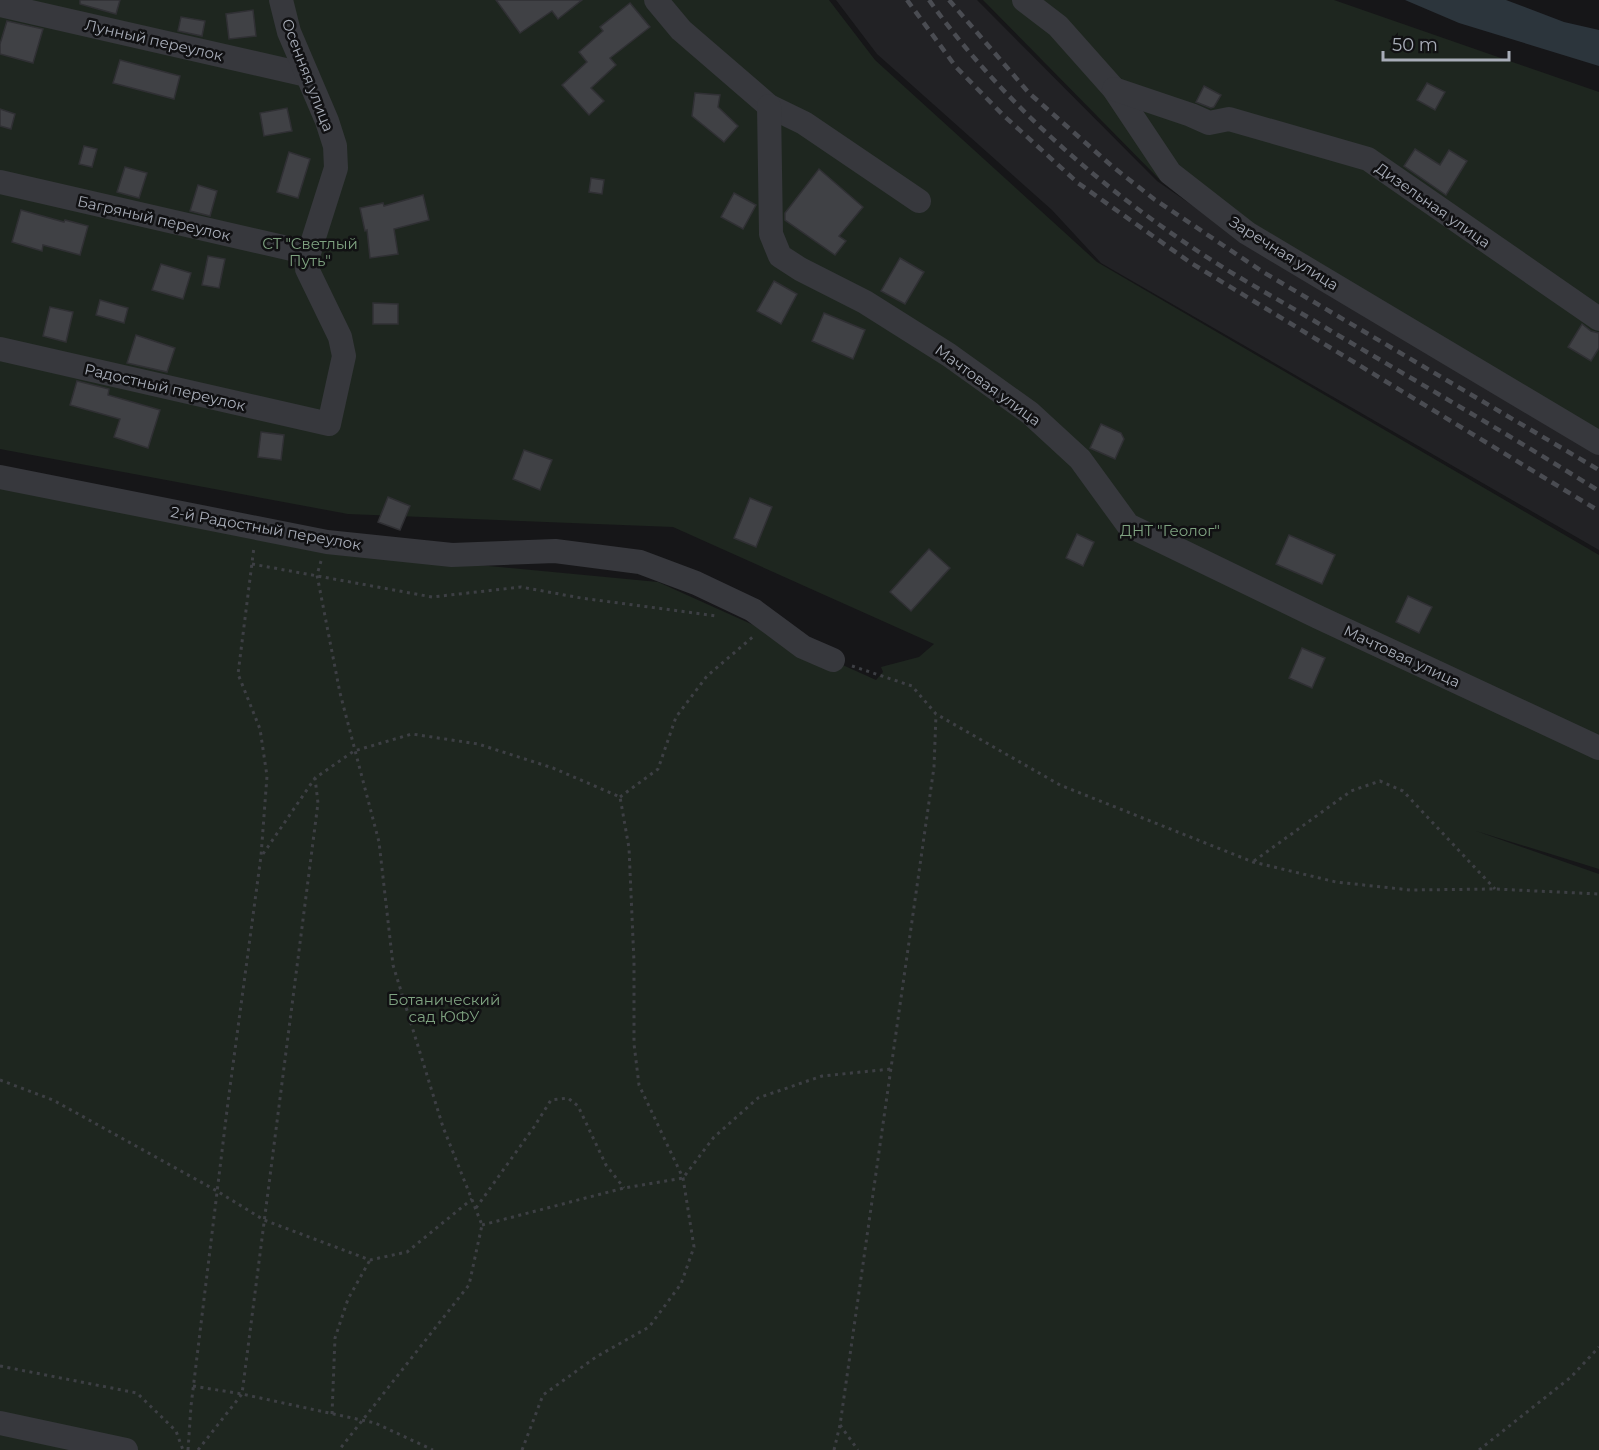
<svg xmlns="http://www.w3.org/2000/svg" width="1599" height="1450" font-family="Montserrat,sans-serif">
	<style>
		.built { fill: #222225 }
		.green { fill: #1e261f }
		.water { fill: #2c353c }
		.building { fill: #404145; stroke: #303034; stroke-width: 1.5 }
		.lines { fill: none; stroke-linecap: round; stroke-linejoin: round }
		.path { stroke: #3d3f44; stroke-width: 3; stroke-dasharray: 3 4.5; stroke-linecap: butt }
		.minor { stroke: #37383d; stroke-width: 24 }
		.rail { stroke: #4a4c52; stroke-width: 4.5; stroke-dasharray: 8 6; stroke-linecap: butt }
		.labels { text-anchor: middle; dominant-baseline: central; stroke-width: 5; stroke-linejoin: round; paint-order: stroke }
		.street-label { font-size: 15px; fill: #a8adb8; stroke: #111113 }
		.park-label { font-size: 15px; fill: #7fa381; stroke: #111113 }
	</style>
	<rect width="100%" height="100%" fill="#161618"/>
	<polygon class="built" points="836,0 977,0 1157,181 1270,259 1599,444 1599,550 1101,263 1052,210 877,54"/>
	<g class="green">
		<polygon points="0,0 829,0 875,60 1097,262 1599,555 1599,869 1476,831 1599,874 1599,1450 0,1450 0,485 341,552 658,582 876,680 883,672 881,667 919,657 934,644 673,527 348,514 0,449"/>
		<polygon points="983,0 1334,0 1599,92 1599,436 1160,180"/>
	</g>
	<polygon class="water" points="1405,0 1506,0 1564,22 1599,30 1599,66 1459,23"/>
	<g class="building">
		<polygon points="80,0 120,0 116,14 80,4"/>
		<polygon points="496,0 582,0 558,19 552,11 520,33"/>
		<polygon points="630,3 650,27 610,58 616,65 591,88 604,101 589,115 562,85 587,62 579,52 603,31 600,27"/>
		<polygon points="253,10 256,36 229,39 226,14"/>
		<polygon points="181,17 205,21 202,36 178,31"/>
		<polygon points="7,21 43,29 33,63 0,54 0,44"/>
		<polygon points="120,60 180,76 174,99 113,83"/>
		<polygon points="1427,83 1445,92 1435,110 1417,100"/>
		<polygon points="1204,86 1221,95 1214,107 1211,108 1196,102"/>
		<polygon points="695,93 720,95 718,107 738,126 724,142 692,116"/>
		<polygon points="287,108 292,131 264,136 260,113"/>
		<polygon points="0,109 15,114 11,129 0,126"/>
		<polygon points="84,146 97,149 92,167 79,164"/>
		<polygon points="1415,149 1440,165 1449,150 1467,161 1446,195 1404,166"/>
		<polygon points="289,152 310,159 298,198 277,192"/>
		<polygon points="125,167 147,173 139,198 117,192"/>
		<polygon points="819,169 863,207 839,236 846,241 835,255 785,220 785,213"/>
		<polygon points="591,178 604,180 602,194 589,192"/>
		<polygon points="198,185 217,191 210,216 190,211"/>
		<polygon points="734,193 756,205 743,229 721,217"/>
		<polygon points="423,195 429,220 394,229 398,254 370,258 367,230 365,231 360,208 383,203 384,206"/>
		<polygon points="21,210 64,222 65,220 88,226 80,255 43,245 42,251 12,242"/>
		<polygon points="208,256 225,259 219,288 202,285"/>
		<polygon points="900,258 924,272 905,304 881,291"/>
		<polygon points="161,264 191,273 183,299 152,290"/>
		<polygon points="774,281 797,294 781,324 757,311"/>
		<polygon points="100,300 128,308 124,323 96,315"/>
		<polygon points="373,303 398,304 398,324 373,324"/>
		<polygon points="50,307 73,312 66,342 43,336"/>
		<polygon points="824,313 865,330 853,359 812,341"/>
		<polygon points="1582,324 1591,331 1599,333 1599,348 1591,361 1568,347"/>
		<polygon points="136,335 175,348 167,372 127,363"/>
		<polygon points="77,381 109,389 108,395 160,410 148,448 114,437 120,419 70,405"/>
		<polygon points="1101,424 1121,433 1124,439 1115,459 1090,448"/>
		<polygon points="261,432 284,435 281,460 258,457"/>
		<polygon points="524,450 552,460 540,490 513,479"/>
		<polygon points="388,497 410,506 400,530 378,522"/>
		<polygon points="750,498 772,507 756,547 734,538"/>
		<polygon points="1077,534 1094,542 1083,566 1066,558"/>
		<polygon points="1289,535 1335,555 1322,584 1276,564"/>
		<polygon points="929,549 950,568 911,611 890,592"/>
		<polygon points="1408,596 1432,607 1419,633 1396,622"/>
		<polygon points="1302,648 1325,658 1312,688 1289,678"/>
	</g>
	<g class="lines">
		<g class="path">
			<polyline points="321,561 317,575 340,693 379,842 393,965 443,1127 482,1225 469,1285 339,1450"/>
			<polyline points="252,564 432,597 521,587 581,598 717,616"/>
			<polyline points="852,666 912,686 936,714 1060,785 1253,862 1336,882 1410,890 1495,889 1599,894"/>
			<polyline points="620,797 658,769 676,717 707,676 755,635"/>
			<polyline points="263,854 315,778 354,751 412,734 478,744 553,768 620,797"/>
			<polyline points="1254,861 1351,791 1380,781 1403,791 1495,889"/>
			<polyline points="0,1080 53,1100 217,1191 264,1220 370,1260 407,1252 472,1199"/>
			<polyline points="476,1208 534,1127 551,1100 568,1098 578,1106 606,1165 624,1188"/>
			<polyline points="482,1225 624,1188 683,1178 714,1137 758,1098 822,1076 891,1069"/>
			<polyline points="0,1366 137,1393 176,1431 183,1450"/>
			<polyline points="193,1386 242,1394 375,1423 433,1450"/>
			<polyline points="332,1414 335,1338 348,1299 370,1260"/>
			<polyline points="840,1425 858,1450"/>
			<polyline points="188,1450 191,1406 228,1102 261,856 267,776 260,729 238,674 254,547"/>
			<polyline points="198,1450 242,1394 318,803 315,778"/>
			<polyline points="522,1450 543,1395 596,1357 649,1327 681,1284 694,1247 683,1178 639,1085 634,1044 634,962 629,848 620,797"/>
			<polyline points="834,1450 840,1425 934,767 936,715"/>
			<polyline points="1479,1450 1571,1377 1599,1347"/>
		</g>
		<g class="minor">
			<polyline points="656,0 681,30 769,106 804,123 919,201"/>
			<polyline points="1024,0 1058,26 1114,89 1170,173 1247,233 1599,443"/>
			<polyline points="0,5 307,75"/>
			<polyline points="1114,89 1191,115 1209,123 1229,119 1368,159 1599,319"/>
			<polyline points="769,106 771,234 780,256 800,269 865,302 949,355 1030,413 1080,459 1128,525 1318,617 1599,748"/>
			<polyline points="0,182 309,253"/>
			<polyline points="0,349 329,424 344,356 340,337 307,269 309,253 336,168 335,146 327,121 289,32 281,0"/>
			<polyline points="0,477 327,542 452,555 555,551 640,562 696,583 753,610 803,647 833,660"/>
			<polyline points="0,1423 126,1450"/>
		</g>
		<g class="rail">
			<polyline points="907,0 956,67 1003,115 1078,183 1191,263 1599,511"/>
			<path d="M 929,0 C 1000,100 1096,184 1199,252 C 1241,280 1287,304 1331,331 C 1421,384 1511,436 1599,491"/>
			<polyline points="949,0 1029,93 1113,167 1154,199 1263,272 1599,470"/>
		</g>
	</g>
	<g class="labels">
		<g class="street-label">
			<text transform="translate(154 40) rotate(13)">Лунный переулок</text>
			<text transform="translate(308 75) rotate(69)">Осенняя улица</text>
			<text transform="translate(1433 205) rotate(35)">Дизельная улица</text>
			<text transform="translate(154 218) rotate(13)">Багряный переулок</text>
			<text transform="translate(1284 253) rotate(32)">Заречная улица</text>
			<text transform="translate(988 385) rotate(36)">Мачтовая улица</text>
			<text transform="translate(165 387) rotate(13)">Радостный переулок</text>
			<text transform="translate(266 528) rotate(10)">2-й Радостный переулок</text>
			<text transform="translate(1402 656) rotate(25)">Мачтовая улица</text>
		</g>
		<g class="park-label">
			<text x="310" y="243">СТ "Светлый<tspan x="310" dy="17">Путь"</tspan></text>
			<text x="1170" y="530">ДНТ "Геолог"</text>
			<text x="444" y="999">Ботанический<tspan x="444" dy="17">сад ЮФУ</tspan></text>
		</g>
	</g>
	<path d="M1383 51v9h126v-9" fill="none" stroke="#a8adb8" stroke-width="3"/>
	<text x="1392" y="51" font-size="18" fill="#a8adb8" stroke="#111113" stroke-width="4.5" paint-order="stroke">50 m</text>
</svg>
